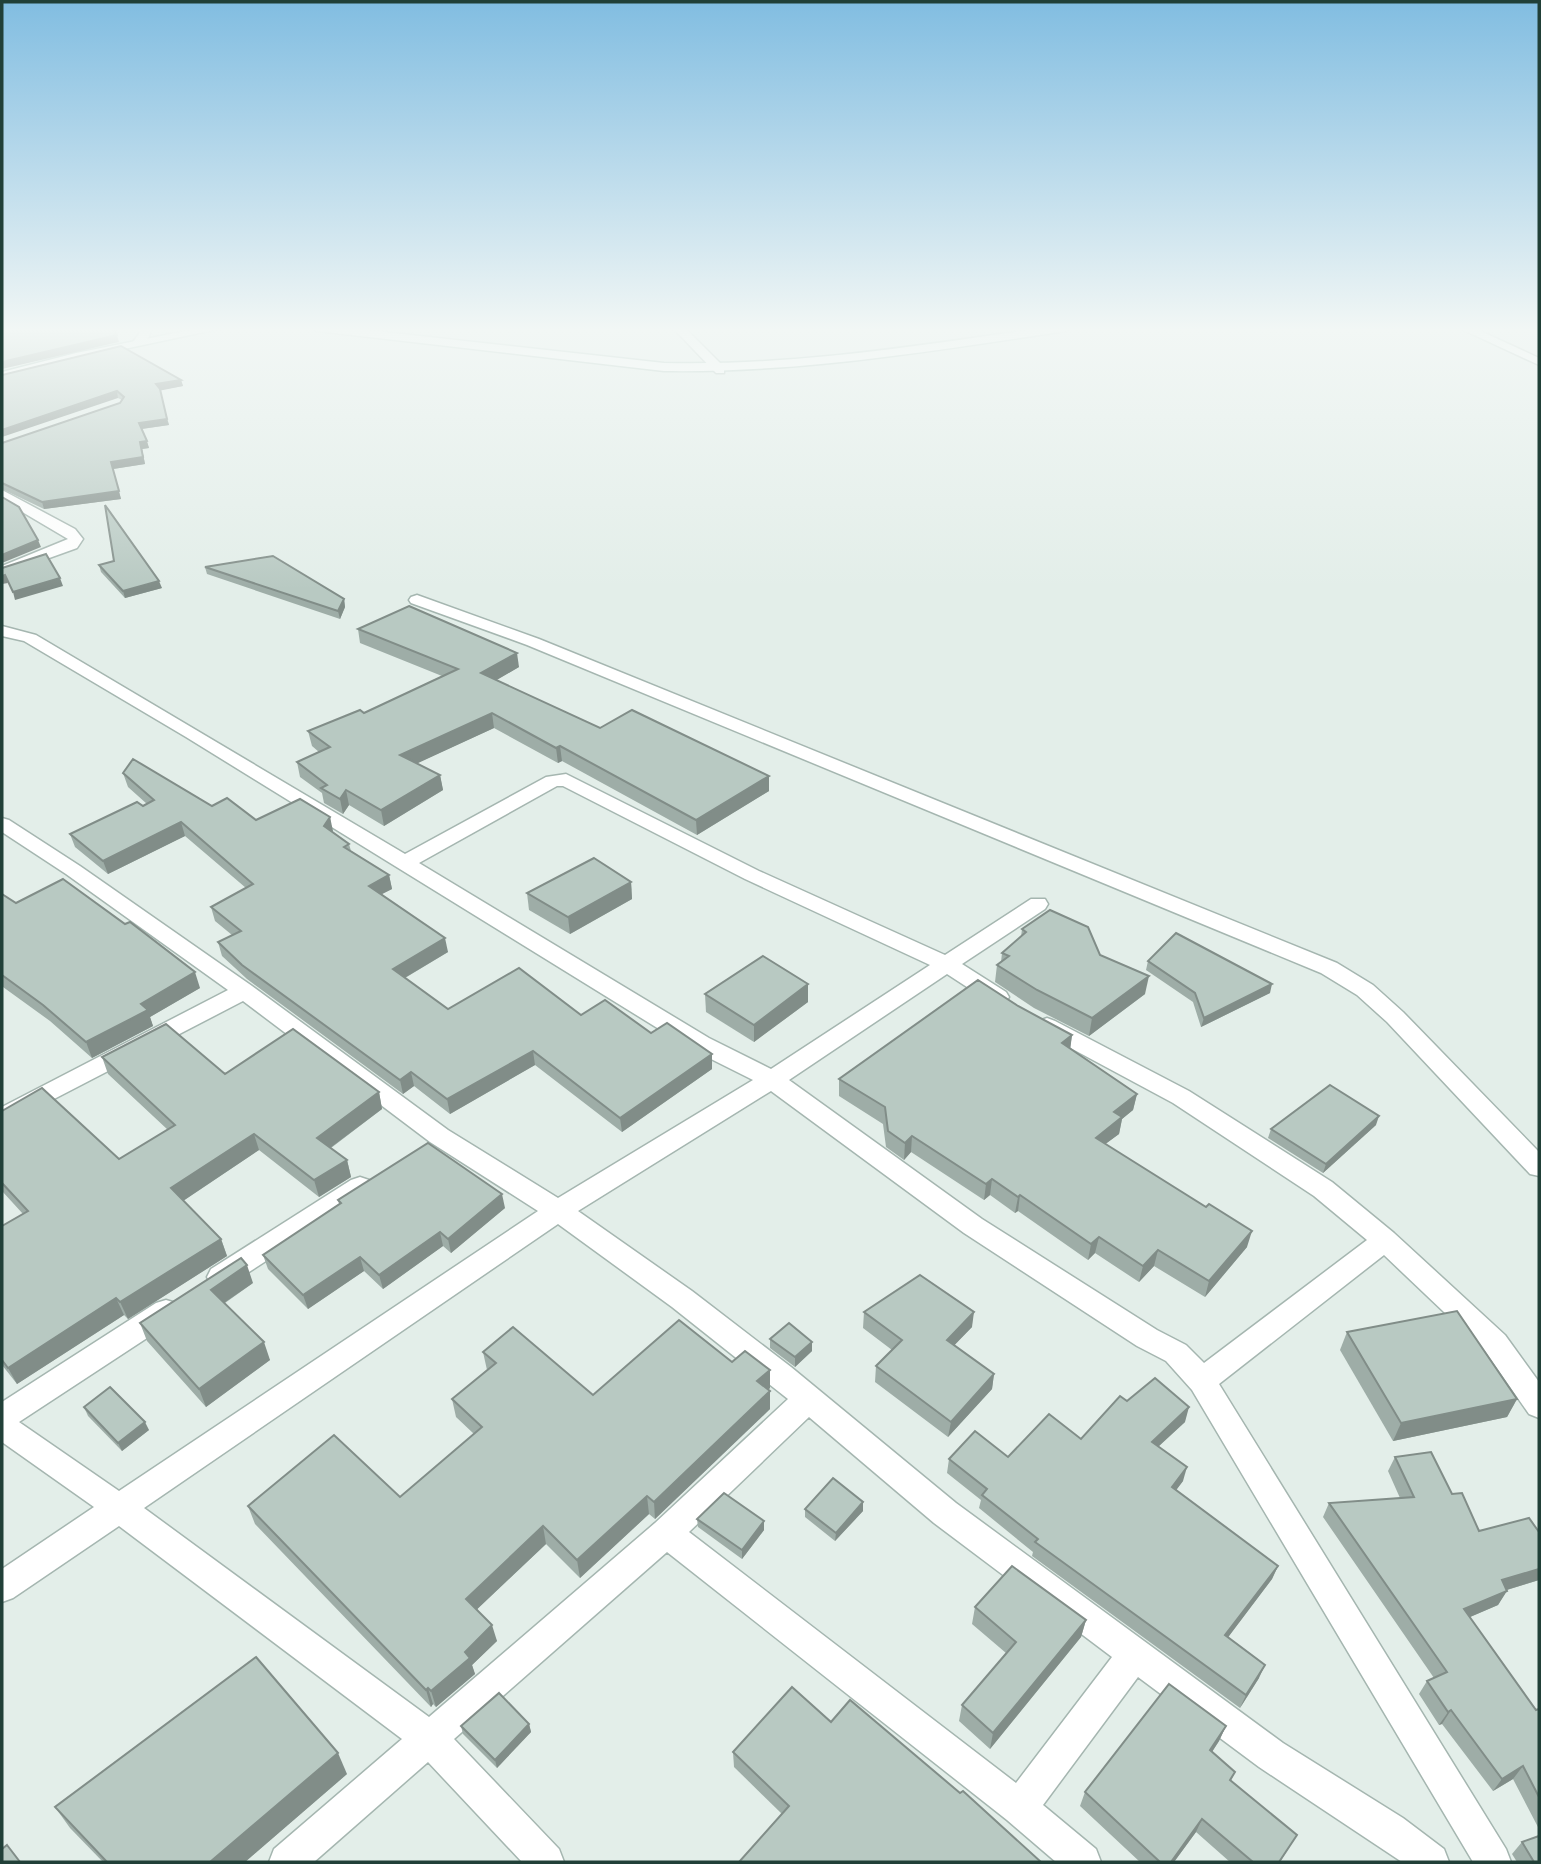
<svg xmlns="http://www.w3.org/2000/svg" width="1541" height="1864" font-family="Barlow,sans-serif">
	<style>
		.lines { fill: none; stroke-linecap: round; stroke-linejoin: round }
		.street-casing { stroke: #a5b6b0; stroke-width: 3 }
		.secondary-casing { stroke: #a0bab1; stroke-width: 3 }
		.street { fill: #fff; fill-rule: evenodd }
		.secondary { fill: #fff; fill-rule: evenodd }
		.wall { fill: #9eada7 }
		.shaded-wall { fill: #818d88 }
		.building { fill: #b8c9c2; stroke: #818d88; stroke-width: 2 }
	</style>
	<rect width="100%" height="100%" fill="#e3eee9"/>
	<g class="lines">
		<defs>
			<g id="street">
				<path d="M 139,328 L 151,328 C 151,335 146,344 139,345 L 133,342 L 139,334 Z"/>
				<polygon points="673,328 685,328 724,367 724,373 716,373"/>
				<polygon points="1459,328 1474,328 1539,358 1539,365"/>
				<polygon points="2,490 75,529 83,539 77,548 2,575 2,566 68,539 2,500"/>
				<polygon points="417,595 539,639 1337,963 1373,985 1403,1012 1539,1152 1539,1176 1530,1174 1387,1022 1357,995 1321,973 527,645 411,603 409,600 411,597"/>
				<path d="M 2,626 L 36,635 L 405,854 L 546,777 L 566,774 L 759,871 L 945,955 L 1031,899 L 1045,899 L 1048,904 L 1045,909 L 962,964 L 1006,992 L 1009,997 L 1006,1002 L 998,1004 L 990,1002 L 947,974 L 789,1080 L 982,1219 L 1157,1330 L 1186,1345 L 1204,1363 L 1367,1240 L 1314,1196 L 1173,1103 L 1039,1031 L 1036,1026 L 1039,1021 L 1047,1018 L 1055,1021 L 1189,1091 L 1332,1182 L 1394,1233 L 1505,1335 L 1539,1382 L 1539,1418 L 1529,1414 L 1485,1351 L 1384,1255 L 1219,1384 L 1506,1849 L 1511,1862 L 1473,1862 L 1192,1390 L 1166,1361 L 1137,1346 L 964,1233 L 771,1091 L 578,1211 L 692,1291 L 791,1367 L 956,1503 L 1283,1743 L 1403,1818 L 1444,1849 L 1449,1862 L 1402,1862 L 1259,1767 L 1138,1677 L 1043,1805 L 1096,1849 L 1101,1862 L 1056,1862 L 1007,1820 L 667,1552 L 454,1739 L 559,1849 L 564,1862 L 522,1862 L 428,1762 L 314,1862 L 269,1862 L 274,1849 L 402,1739 L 119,1526 L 13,1598 L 2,1602 L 2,1569 L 94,1507 L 2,1442 L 2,1402 L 156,1303 L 166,1300 L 176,1303 L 180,1311 L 176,1319 L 19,1422 L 119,1491 L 538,1211 L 430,1142 L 243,1001 L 2,1126 L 2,1107 L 228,990 L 66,874 L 2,832 L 2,818 L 9,820 L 80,866 L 252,986 L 448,1130 L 558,1198 L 753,1080 L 693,1050 L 186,737 L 24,641 L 2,636 ZM 557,786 L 563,786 L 745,879 L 930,965 L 771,1069 L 709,1038 L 419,863 ZM 558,1224 L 672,1307 L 788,1399 L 655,1523 L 429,1717 L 144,1508 ZM 809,1417 L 934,1523 L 1112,1657 L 1016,1783 L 689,1532 Z"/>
				<polygon points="360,1177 369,1180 373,1187 369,1194 229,1285 220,1288 211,1285 207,1277 211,1269 351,1180"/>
			</g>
			<g id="secondary">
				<polygon points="200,328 223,328 77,359 2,380 2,372 76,353"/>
				<path d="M 311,328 L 348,328 L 664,363 C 792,366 916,346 1042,328 L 1072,328 L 1066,331 C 932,351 800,373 664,371 L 317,331 Z"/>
			</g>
		</defs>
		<use href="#street" class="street-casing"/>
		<use href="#secondary" class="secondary-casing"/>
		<use href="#street" class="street"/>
		<use href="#secondary" class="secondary"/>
	</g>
	<g class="wall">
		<polygon points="2,375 181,380 183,386 160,390 169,425 142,429 149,448 142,449 145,464 113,469 121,499 44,509 2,489 2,443 120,403 122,400 118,398"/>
		<polygon points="99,565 162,588 125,598 101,572"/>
		<polygon points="205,567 344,599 345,607 340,619 207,574"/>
		<polygon points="358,629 519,667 496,680 600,728 769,776 769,791 697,835 562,761 558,763 494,728 417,763 440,775 443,790 384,826 349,805 343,814 324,803 322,793 300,777 297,762 319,752 312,746 308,731 364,713 442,676 360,643"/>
		<polygon points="123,773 212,806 256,820 330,817 332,832 349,844 351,851 389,875 392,889 382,894 448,952 405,978 448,1009 581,1015 651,1033 712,1054 712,1069 622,1132 535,1065 450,1114 414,1086 403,1094 247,979 222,956 218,942 232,935 215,921 211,907 246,888 185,836 108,874 75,847 70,834 147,804 128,787"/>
		<polygon points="631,882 632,899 570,934 529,910 527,893"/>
		<polygon points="2,894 16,903 200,988 150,1017 153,1026 92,1058 50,1021 3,987 2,984"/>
		<polygon points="1022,929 1100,955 1145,994 1089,1036 1034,1008 995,982 997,965 1001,962 1002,953 1021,937"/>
		<polygon points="1148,961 1270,993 1201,1027 1193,1002 1146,970"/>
		<polygon points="808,984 808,1002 754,1042 706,1012 705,994"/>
		<polygon points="1018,1006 1072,1035 1070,1048 1137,1094 1133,1110 1122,1119 1119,1134 1105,1144 1247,1247 1205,1297 1154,1266 1139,1282 1095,1253 1088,1260 1018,1211 1015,1213 990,1195 984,1200 911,1152 904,1160 886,1147 883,1124 839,1096 839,1079"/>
		<polygon points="102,1057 379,1092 382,1109 331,1148 347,1160 351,1177 319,1197 259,1150 183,1201 221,1239 227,1256 128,1319 124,1315 17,1384 2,1365 2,1226 23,1214 2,1191 2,1111 119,1159 168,1130 108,1074"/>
		<polygon points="1376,1125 1323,1173 1268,1138 1271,1129"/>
		<polygon points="338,1200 505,1208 451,1253 443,1246 383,1289 364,1271 308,1309 268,1269 263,1255 339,1204"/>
		<polygon points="253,1283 225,1303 270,1360 206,1407 147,1341 140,1323"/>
		<polygon points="864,1312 972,1327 954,1345 994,1374 992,1389 948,1437 875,1382 876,1366 892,1350 863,1328"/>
		<polygon points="1347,1332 1517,1399 1507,1417 1393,1441 1340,1350"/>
		<polygon points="770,1339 812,1351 795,1367 770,1348"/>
		<polygon points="483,1352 593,1395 732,1362 770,1388 768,1390 770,1391 770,1409 655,1519 649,1514 580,1578 546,1544 477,1609 497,1641 472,1665 475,1674 436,1707 433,1704 431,1707 255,1524 248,1506 400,1497 474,1434 456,1417 452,1399 487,1370"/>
		<polygon points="1127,1401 1185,1422 1158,1447 1183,1481 1176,1490 1278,1566 1272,1579 1228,1637 1259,1678 1240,1708 1032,1556 1033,1552 979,1508 981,1500 947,1473 949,1459 1008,1457 1081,1439"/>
		<polygon points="84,1407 149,1430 122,1451 88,1416"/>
		<polygon points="1395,1457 1452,1494 1479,1531 1539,1532 1539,1580 1507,1590 1498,1605 1470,1617 1536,1710 1539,1709 1539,1829 1513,1779 1493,1791 1442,1724 1439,1725 1419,1694 1427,1681 1434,1678 1323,1517 1329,1503 1400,1498 1388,1471"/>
		<polygon points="805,1509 863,1511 835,1541 805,1517"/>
		<polygon points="697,1519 764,1530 742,1559 698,1527"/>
		<polygon points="975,1607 1086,1620 1081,1637 990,1749 959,1721 962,1705 1006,1653 972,1624"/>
		<polygon points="831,1722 1041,1862 782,1814 734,1767 733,1752"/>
		<polygon points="529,1724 531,1732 497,1768 463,1734 461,1726"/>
		<polygon points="1226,1726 1219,1741 1212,1752 1235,1772 1231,1781 1297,1835 1280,1862 1230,1862 1196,1832 1174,1862 1140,1862 1080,1806 1085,1792"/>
		<polygon points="347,1774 245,1862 103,1862 70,1828 55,1807"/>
		<polygon points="1522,1842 1539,1862 1517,1862 1512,1854"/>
	</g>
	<g class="shaded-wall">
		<polygon points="117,335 119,342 2,369 2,362"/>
		<polygon points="181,380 183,386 158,391 156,384"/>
		<polygon points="117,391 118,398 2,437 2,430"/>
		<polygon points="167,419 169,425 141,429 139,423"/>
		<polygon points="147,441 149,448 142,449 145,464 113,469 121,499 44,509 42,502 111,462 140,442"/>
		<polygon points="38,540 41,547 2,563 2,555"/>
		<polygon points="5,575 8,583 2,584 2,576"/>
		<polygon points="60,578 63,586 15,600 13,592"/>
		<polygon points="159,581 162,588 125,598 123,591"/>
		<polygon points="344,599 345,607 340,619 338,611"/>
		<polygon points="517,653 519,667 483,688 481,673"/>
		<polygon points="492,713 494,728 403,770 400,755"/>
		<polygon points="560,746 562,761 558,763 556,748"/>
		<polygon points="440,775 443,790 384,826 381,810"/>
		<polygon points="769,776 769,791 697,835 696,820"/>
		<polygon points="346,790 349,805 343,814 340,799"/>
		<polygon points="330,817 333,831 327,839 324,826"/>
		<polygon points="181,822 185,836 108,874 103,861"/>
		<polygon points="389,875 392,889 372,899 369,886"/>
		<polygon points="631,882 632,899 570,934 568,917"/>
		<polygon points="445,938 448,952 396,983 393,969"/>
		<polygon points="195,972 200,988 150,1017 153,1026 92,1058 86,1042 141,1004"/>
		<polygon points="1149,976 1145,994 1089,1036 1092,1018"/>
		<polygon points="808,984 808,1002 754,1042 754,1025"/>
		<polygon points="1272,984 1270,993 1201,1027 1204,1018"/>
		<polygon points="1072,1035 1070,1051 1062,1043"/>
		<polygon points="533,1051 535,1065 450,1114 447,1099"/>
		<polygon points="712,1054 712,1069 622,1132 620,1118"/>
		<polygon points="411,1072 414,1086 403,1094 400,1080"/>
		<polygon points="379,1092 382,1109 322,1154 317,1138"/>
		<polygon points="1137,1094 1133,1110 1122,1119 1119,1134 1092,1154 1096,1138 1114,1112"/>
		<polygon points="1379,1116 1376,1125 1323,1173 1326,1164"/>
		<polygon points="254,1134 259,1150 177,1205 171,1188"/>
		<polygon points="912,1136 911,1152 904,1160 905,1143"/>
		<polygon points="347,1160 351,1177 319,1197 314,1180"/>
		<polygon points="992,1179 990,1195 984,1200 986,1184"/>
		<polygon points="502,1194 505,1208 451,1253 448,1239"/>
		<polygon points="1020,1195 1018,1211 1015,1213 1018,1197"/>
		<polygon points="1252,1231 1247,1247 1205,1297 1209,1281"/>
		<polygon points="440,1232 443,1246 383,1289 379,1275"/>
		<polygon points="1099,1237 1095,1253 1088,1260 1091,1244"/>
		<polygon points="221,1239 227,1256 128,1319 120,1302"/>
		<polygon points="1158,1250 1154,1266 1139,1282 1143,1266"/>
		<polygon points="360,1257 364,1271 308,1309 303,1295"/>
		<polygon points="247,1265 253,1283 218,1307 211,1290"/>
		<polygon points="116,1298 124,1315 17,1384 8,1368"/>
		<polygon points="974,1312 972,1327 945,1355 947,1340"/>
		<polygon points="264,1342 270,1360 206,1407 199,1389"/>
		<polygon points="812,1342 812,1351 795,1367 795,1357"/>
		<polygon points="770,1370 770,1388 757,1399 757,1381"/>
		<polygon points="994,1374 992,1389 948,1437 951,1422"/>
		<polygon points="770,1391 770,1409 655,1519 654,1502"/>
		<polygon points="1517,1399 1507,1417 1393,1441 1401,1423"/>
		<polygon points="1189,1407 1185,1422 1148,1456 1152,1442"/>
		<polygon points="145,1422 149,1430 122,1451 118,1443"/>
		<polygon points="1187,1467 1183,1481 1168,1501 1172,1487"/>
		<polygon points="647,1496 649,1514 580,1578 577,1560"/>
		<polygon points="863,1502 863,1511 835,1541 836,1533"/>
		<polygon points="764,1521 764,1530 742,1559 742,1550"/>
		<polygon points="543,1526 546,1544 470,1616 466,1599"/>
		<polygon points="1278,1566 1272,1579 1220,1648 1225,1635"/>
		<polygon points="1539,1569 1539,1580 1493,1594 1502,1580"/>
		<polygon points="1507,1591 1498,1605 1456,1623 1464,1609"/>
		<polygon points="1086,1620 1081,1637 990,1749 993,1733"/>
		<polygon points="492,1625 497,1641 472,1665 475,1674 436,1707 431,1691 465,1652"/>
		<polygon points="1265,1665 1259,1678 1240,1708 1246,1695"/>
		<polygon points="428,1688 433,1704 431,1707 426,1690"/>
		<polygon points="1451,1710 1442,1724 1439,1725 1448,1712"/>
		<polygon points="529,1724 531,1732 497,1768 495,1760"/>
		<polygon points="1226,1726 1219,1741 1204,1764 1210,1750"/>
		<polygon points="338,1753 347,1774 245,1862 210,1862"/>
		<polygon points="1523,1766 1513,1779 1493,1791 1502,1779"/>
		<polygon points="1202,1819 1196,1832 1174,1862 1171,1862"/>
	</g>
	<g class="building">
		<polygon points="2,328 114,328 117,335 2,362"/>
		<polygon points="121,346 181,380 156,384 160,389 167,419 139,423 147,441 140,442 143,457 111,462 119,491 42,502 2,483 2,443 120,403 124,397 117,391 2,430 2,375"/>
		<polygon points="2,497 19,507 38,540 2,555"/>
		<polygon points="105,505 159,581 123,591 99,565 114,561"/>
		<polygon points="46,554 60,578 13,592 5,575 2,576 2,568"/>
		<polygon points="273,556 344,599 338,611 205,567"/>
		<polygon points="409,606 517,653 481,673 600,728 632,710 769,776 696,820 560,746 556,748 492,713 400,755 440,775 381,810 346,790 340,799 321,788 327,785 297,762 330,747 308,731 360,710 364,713 458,669 358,629"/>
		<polygon points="133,759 212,806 227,798 256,820 300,799 330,817 324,826 349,844 344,847 389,875 369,886 445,938 393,969 448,1009 519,968 581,1015 605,1000 651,1033 667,1023 712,1054 620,1118 533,1051 447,1099 411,1072 400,1080 242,965 218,942 241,931 211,907 253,884 181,822 103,861 70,834 137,802 143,806 154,800 123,773"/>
		<polygon points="594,858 631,882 568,917 527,893"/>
		<polygon points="63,879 125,924 130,922 195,972 141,1004 148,1010 86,1042 43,1005 2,975 2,894 16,903"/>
		<polygon points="1050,910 1088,927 1100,955 1149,976 1092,1018 1037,990 997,965 1009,956 1002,953 1026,932 1022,929"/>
		<polygon points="1176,933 1272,984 1204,1018 1195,993 1148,961"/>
		<polygon points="763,956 808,984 754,1025 705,994"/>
		<polygon points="978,980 1018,1006 1072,1035 1062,1043 1137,1094 1114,1112 1122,1117 1096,1138 1206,1207 1209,1204 1252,1231 1209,1281 1158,1250 1143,1266 1099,1237 1091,1244 1020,1195 1018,1197 992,1179 986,1184 912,1136 905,1143 888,1131 885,1107 839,1079"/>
		<polygon points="166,1024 225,1074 293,1029 379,1092 317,1138 347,1160 314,1180 254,1134 171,1188 221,1239 120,1302 116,1298 8,1368 2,1360 2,1226 28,1211 2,1183 2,1111 42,1088 119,1159 175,1125 102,1057"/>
		<polygon points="1330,1085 1379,1116 1326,1164 1271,1129"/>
		<polygon points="428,1143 502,1194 448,1239 440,1232 379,1275 360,1257 303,1295 263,1255 341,1203 338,1200"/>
		<polygon points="241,1258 247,1265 211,1290 264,1342 199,1389 140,1323"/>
		<polygon points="920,1275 974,1312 947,1340 994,1374 951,1422 876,1366 902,1340 864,1312"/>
		<polygon points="1457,1311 1517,1399 1401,1423 1347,1332"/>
		<polygon points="679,1320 732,1362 745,1351 770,1370 757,1381 770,1391 654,1502 647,1496 577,1560 543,1526 466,1599 492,1625 465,1652 470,1658 431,1691 428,1688 426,1690 248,1506 334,1435 400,1497 482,1427 452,1399 496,1363 483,1352 513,1327 593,1395"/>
		<polygon points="789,1323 812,1342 795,1357 770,1339"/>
		<polygon points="1155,1378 1189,1407 1152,1442 1187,1467 1172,1487 1278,1566 1225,1635 1265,1665 1246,1695 1035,1542 1038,1539 982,1495 987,1489 949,1459 975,1431 1008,1457 1049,1414 1081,1439 1120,1396 1127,1401"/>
		<polygon points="110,1387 145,1422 118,1443 84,1407"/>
		<polygon points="1431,1452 1452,1494 1462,1493 1479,1531 1529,1518 1539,1532 1539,1569 1502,1580 1507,1591 1464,1609 1536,1710 1539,1709 1539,1797 1523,1766 1502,1779 1451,1710 1448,1712 1427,1681 1447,1672 1329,1503 1414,1497 1395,1457"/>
		<polygon points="833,1478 863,1502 836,1533 805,1509"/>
		<polygon points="724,1493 764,1521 742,1550 697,1519"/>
		<polygon points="1012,1566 1086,1620 993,1733 962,1705 1016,1642 975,1607"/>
		<polygon points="256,1657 338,1753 210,1862 107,1862 55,1807"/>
		<polygon points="1169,1684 1226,1726 1210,1750 1235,1772 1230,1780 1297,1835 1279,1862 1253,1862 1202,1819 1171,1862 1160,1862 1085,1792"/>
		<polygon points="792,1687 831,1722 850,1700 960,1793 963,1791 1041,1862 739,1862 789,1806 733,1752"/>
		<polygon points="499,1693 529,1724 495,1760 461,1726"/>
		<polygon points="1539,1836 1539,1862 1534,1862 1522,1842"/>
		<polygon points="7,1845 20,1862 2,1862 2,1849"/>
	</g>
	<linearGradient id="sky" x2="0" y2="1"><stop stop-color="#81bde1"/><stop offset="0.56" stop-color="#f2f7f5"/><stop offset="1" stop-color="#f2f7f5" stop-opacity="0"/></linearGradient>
	<rect width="1541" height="589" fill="url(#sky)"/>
	<rect width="1541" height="1864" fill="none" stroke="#214038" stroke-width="7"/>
</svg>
